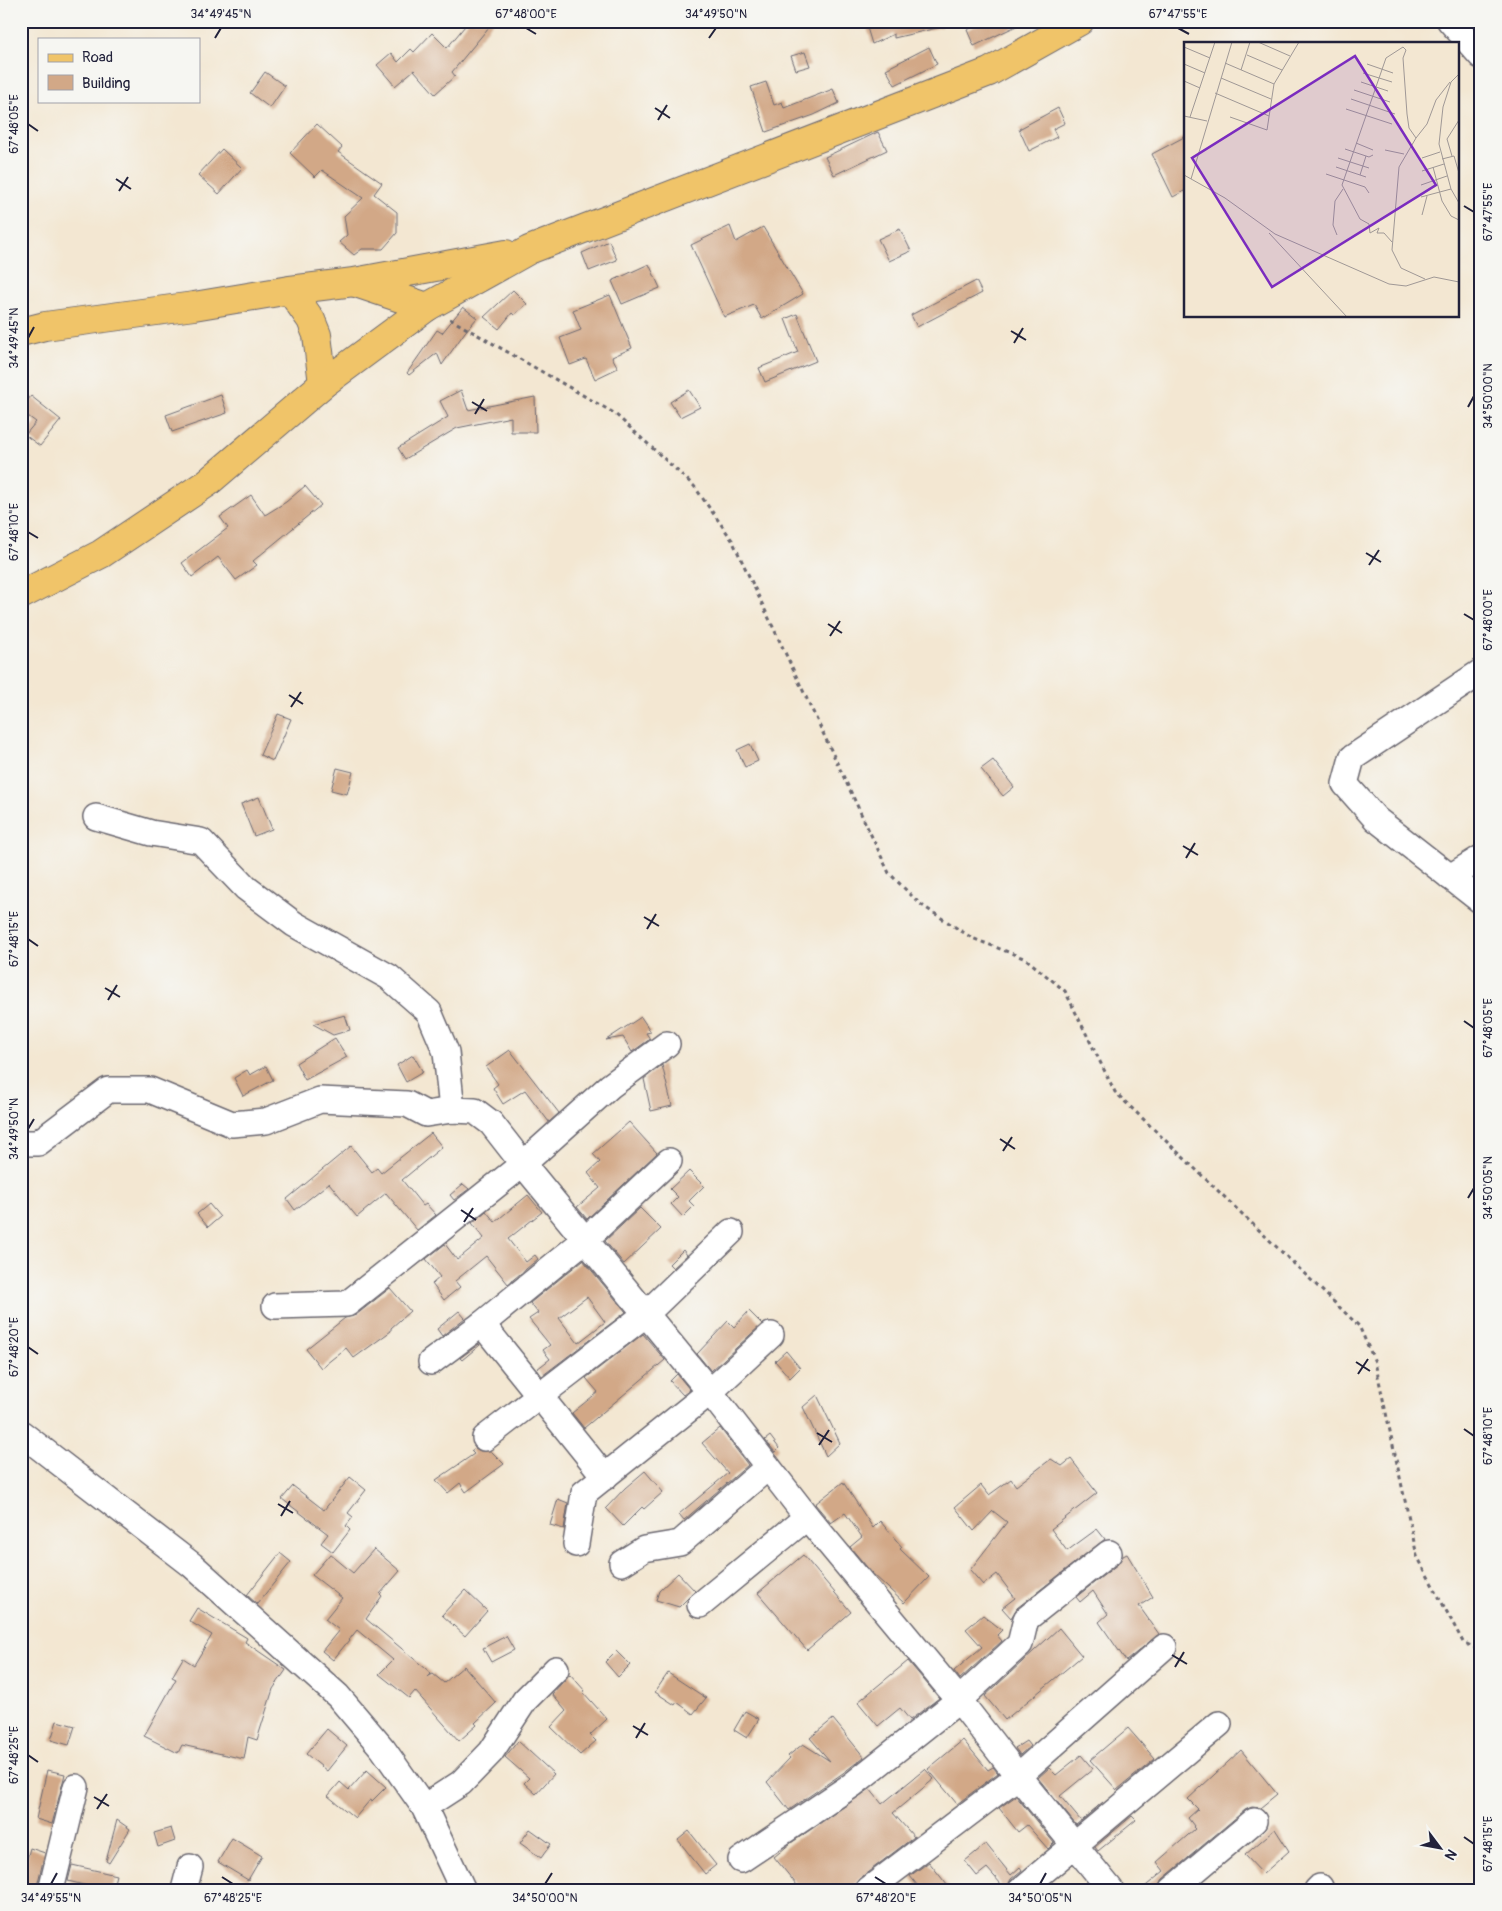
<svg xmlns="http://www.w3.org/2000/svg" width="1502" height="1911" font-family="Pangolin,sans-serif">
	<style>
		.building { fill: #d2a887; fill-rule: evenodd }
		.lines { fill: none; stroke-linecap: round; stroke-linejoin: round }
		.minor-casing { stroke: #6b6770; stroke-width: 28 }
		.major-casing { stroke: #6b6770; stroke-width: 30 }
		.path { stroke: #6b6770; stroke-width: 3; stroke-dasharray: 4 4; stroke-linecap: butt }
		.minor { stroke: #fff; stroke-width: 25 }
		.major { stroke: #f0c469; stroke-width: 28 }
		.ticks { fill: none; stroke: #22223b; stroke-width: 2 }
		.inset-road { fill: none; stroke: #9f9896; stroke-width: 1 }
		.view { fill: #7b2cbf; fill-opacity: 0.15; stroke: #7b2cbf; stroke-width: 2.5 }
		.inset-edge { fill: none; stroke: #22223b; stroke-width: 2.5 }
		.neatline { fill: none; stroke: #22223b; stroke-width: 2 }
		.ticks-label { font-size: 12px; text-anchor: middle; fill: #22223b }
	</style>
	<rect width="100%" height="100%" fill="#f6f6f2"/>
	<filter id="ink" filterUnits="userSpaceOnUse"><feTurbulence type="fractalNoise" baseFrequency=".02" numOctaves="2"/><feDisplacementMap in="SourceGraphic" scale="10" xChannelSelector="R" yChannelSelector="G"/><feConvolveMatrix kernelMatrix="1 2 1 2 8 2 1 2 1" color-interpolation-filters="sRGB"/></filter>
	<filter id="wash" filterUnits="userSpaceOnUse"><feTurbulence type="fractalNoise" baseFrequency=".0096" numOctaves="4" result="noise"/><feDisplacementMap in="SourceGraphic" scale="20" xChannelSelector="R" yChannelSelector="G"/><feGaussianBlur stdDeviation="1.12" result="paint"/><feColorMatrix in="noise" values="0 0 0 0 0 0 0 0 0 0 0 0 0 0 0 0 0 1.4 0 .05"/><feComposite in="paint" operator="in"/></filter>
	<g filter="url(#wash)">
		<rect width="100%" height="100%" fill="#f3e7d2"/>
		<g id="blocks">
			<g class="building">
				<polygon points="469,21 494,21 452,72 455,76 435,94 414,70 395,86 377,65 391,53 398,62 411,49 414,52 432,33 447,48"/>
				<polygon points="865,21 941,21 941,27 894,38 894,34 872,44"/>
				<polygon points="986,21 1027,21 974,46 967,30"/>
				<polygon points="929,47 937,64 895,85 886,69"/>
				<polygon points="805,52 810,66 796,70 791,56"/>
				<polygon points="265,72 285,86 270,108 250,93"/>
				<polygon points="766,82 774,105 782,102 784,108 833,89 839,103 814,115 766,132 751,87"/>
				<polygon points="1058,108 1065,123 1053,129 1057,137 1029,151 1019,129"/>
				<polygon points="317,124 342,147 338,152 382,183 374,194 397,212 397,233 383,249 362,249 354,255 339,242 347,235 344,216 363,198 322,170 315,177 290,153"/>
				<polygon points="878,132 887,150 834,175 825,157"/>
				<polygon points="1186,136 1186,190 1173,197 1152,154"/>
				<polygon points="222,149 242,168 219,194 198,175"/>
				<polygon points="730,226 736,242 763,227 803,294 762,319 754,305 724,317 691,245"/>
				<polygon points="900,229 911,251 889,261 878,239"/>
				<polygon points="609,241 617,260 589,271 582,253"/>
				<polygon points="649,264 660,288 622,304 612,281"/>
				<polygon points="976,281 982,293 917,327 911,315"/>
				<polygon points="513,290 527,304 514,315 512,313 499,329 484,317"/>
				<polygon points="610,295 632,348 612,357 618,368 595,379 586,359 570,365 560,338 581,330 573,310"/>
				<polygon points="463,307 477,318 465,332 442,365 437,353 409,375 407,373 437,330 442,333"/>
				<polygon points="797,314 816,361 765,382 759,368 798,352 785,319"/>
				<polygon points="461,390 468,410 535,397 536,432 511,432 511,417 457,428 405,459 398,448 448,417 440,401"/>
				<polygon points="689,390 700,407 680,417 670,402"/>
				<polygon points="221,395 227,413 172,432 166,415"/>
				<polygon points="31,396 61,420 40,446 25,435 36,422 21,411 21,408"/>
				<polygon points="305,486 321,505 253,561 257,565 236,580 218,557 192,577 182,563 228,528 220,517 251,495 265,515 286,502"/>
				<polygon points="278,714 291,719 273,761 260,755"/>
				<polygon points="750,744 758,761 745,767 737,750"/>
				<polygon points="993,760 1014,787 1003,796 981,769"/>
				<polygon points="337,768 353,772 347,794 331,790"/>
				<polygon points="259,797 272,829 254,836 241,804"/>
				<polygon points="345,1015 350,1030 333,1035 313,1024"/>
				<polygon points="641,1017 651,1032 646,1033 650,1039 632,1052 623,1037 606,1040"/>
				<polygon points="335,1038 347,1057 305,1080 296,1063"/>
				<polygon points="510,1050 559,1113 549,1122 525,1090 503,1104 493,1088 498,1084 486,1067"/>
				<polygon points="413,1055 423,1072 406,1082 397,1065"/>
				<polygon points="662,1065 672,1106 651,1111 644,1079"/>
				<polygon points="266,1066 273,1080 243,1096 234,1078 247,1070 250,1075"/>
				<polygon points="629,1122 657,1153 587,1219 577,1207 600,1188 588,1173 600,1162 593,1154"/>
				<polygon points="431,1133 442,1147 402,1180 423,1206 426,1204 436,1215 417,1230 386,1193 357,1217 329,1183 295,1210 287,1199 351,1146 372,1172 377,1168 381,1173"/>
				<polygon points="689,1171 704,1186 689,1201 694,1206 683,1217 671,1204 678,1197 670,1189"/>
				<polygon points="463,1184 469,1189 454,1200 450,1195"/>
				<polygon points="528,1195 542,1212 508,1239 526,1262 535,1255 538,1259 508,1284 486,1256 455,1281 460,1287 444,1300 432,1284 440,1277 426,1259 445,1244 457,1260 484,1238 472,1223 486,1211 495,1222"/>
				<polygon points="209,1204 220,1217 208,1227 197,1214"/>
				<polygon points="640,1208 661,1229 624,1264 605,1241"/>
				<polygon points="683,1250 687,1255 673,1268 669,1264"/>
				<path d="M 583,1260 L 626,1312 L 542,1376 L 537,1369 L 550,1359 L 543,1350 L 550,1345 L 529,1319 L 538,1313 L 530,1303 ZM 587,1297 L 605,1322 L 578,1343 L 559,1318 Z"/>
				<polygon points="390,1288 410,1311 391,1328 391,1331 354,1358 346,1348 321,1368 306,1349 345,1318 356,1315"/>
				<polygon points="459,1311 465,1318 442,1336 437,1329"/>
				<polygon points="749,1311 762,1324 711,1371 697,1354 728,1321 734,1327"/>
				<polygon points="643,1334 665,1360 584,1428 572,1413 598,1392 586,1378"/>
				<polygon points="479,1344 480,1345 462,1360 460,1358"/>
				<polygon points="786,1351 800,1368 790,1378 775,1361"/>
				<polygon points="677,1374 690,1390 683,1395 670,1381"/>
				<polygon points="817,1395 840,1443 826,1456 803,1407"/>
				<polygon points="720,1428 748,1465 684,1520 679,1514 728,1473 702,1443"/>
				<polygon points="770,1436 779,1448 775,1452 765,1440"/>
				<polygon points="475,1448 480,1451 491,1451 504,1464 466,1492 460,1483 448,1493 436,1480 474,1454 471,1451"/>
				<polygon points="1051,1459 1062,1466 1071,1459 1097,1493 1051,1529 1067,1551 1097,1529 1105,1539 1017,1608 1011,1618 1002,1608 1015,1598 997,1574 983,1585 970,1570 1007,1522 993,1511 974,1531 955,1507 981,1485 989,1495 1011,1479 1016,1486"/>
				<polygon points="645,1471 663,1492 644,1509 642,1507 623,1526 606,1508 625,1488"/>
				<polygon points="350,1477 366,1490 348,1513 353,1517 346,1526 350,1530 333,1552 321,1543 328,1534 282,1499 293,1486 324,1510"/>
				<polygon points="843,1482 873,1528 880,1521 902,1547 900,1549 929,1577 904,1603 872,1573 850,1547 862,1537 845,1513 831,1523 815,1504"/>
				<polygon points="558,1499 568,1503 564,1529 550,1525"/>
				<polygon points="374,1549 400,1571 380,1594 382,1596 366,1619 431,1673 427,1677 433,1674 444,1683 464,1666 496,1703 475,1723 477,1725 459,1741 415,1691 409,1698 379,1674 393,1660 357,1630 333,1660 322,1651 339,1630 325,1619 342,1598 312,1575 330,1554 353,1573"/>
				<polygon points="280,1553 291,1562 257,1604 247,1595"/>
				<polygon points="1127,1554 1153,1597 1139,1606 1159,1634 1126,1661 1099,1622 1108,1614 1093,1591 1080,1602 1076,1597 1118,1564 1123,1556"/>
				<polygon points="803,1555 851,1612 807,1650 758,1593"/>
				<polygon points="678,1573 695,1591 679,1607 656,1600 659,1591"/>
				<polygon points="465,1590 487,1611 465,1636 442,1615"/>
				<polygon points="197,1608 247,1638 245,1642 286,1670 273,1689 257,1740 248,1737 244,1759 182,1745 178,1753 144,1736 176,1679 172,1677 183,1658 194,1665 212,1635 189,1621"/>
				<polygon points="983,1615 1002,1630 997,1635 1002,1641 960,1679 954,1671 982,1647 966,1629"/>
				<polygon points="1059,1628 1082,1656 1005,1720 985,1696"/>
				<polygon points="506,1636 514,1650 491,1662 483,1648"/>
				<polygon points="616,1651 630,1665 618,1677 605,1662"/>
				<polygon points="908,1661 939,1698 910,1720 900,1708 878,1726 858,1702"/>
				<polygon points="668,1673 706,1698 693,1714 677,1702 675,1705 655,1692"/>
				<polygon points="570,1674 585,1691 583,1692 607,1719 590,1735 596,1741 580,1755 551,1727 566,1711 552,1694"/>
				<polygon points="745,1711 759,1719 747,1738 734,1730"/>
				<polygon points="833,1719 864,1757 843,1773 789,1810 767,1782 790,1758 788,1756 803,1744 830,1761 810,1738"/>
				<polygon points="57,1721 75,1726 69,1745 51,1740"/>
				<polygon points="1128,1728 1155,1759 1117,1790 1090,1760"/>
				<polygon points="327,1729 347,1746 327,1771 306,1754"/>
				<polygon points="963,1740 988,1770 993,1767 998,1773 957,1804 928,1769"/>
				<polygon points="518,1741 554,1774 536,1794 524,1783 529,1778 505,1757"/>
				<polygon points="1026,1741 1030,1746 1020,1755 1015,1748"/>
				<polygon points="1241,1750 1277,1794 1260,1808 1252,1807 1245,1810 1163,1879 1159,1885 1158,1890 1141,1890 1164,1871 1157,1862 1195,1829 1193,1827 1194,1826 1188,1818 1198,1809 1188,1799"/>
				<polygon points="1081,1755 1093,1769 1060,1796 1081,1821 1103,1802 1076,1825 1038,1778 1049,1768 1056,1775"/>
				<polygon points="925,1769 934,1779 893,1813 914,1837 859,1879 855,1884 854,1890 801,1890 774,1857 791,1843 870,1789 882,1804"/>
				<polygon points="47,1770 65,1774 52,1824 36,1819"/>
				<polygon points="367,1770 386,1787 372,1801 370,1800 355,1818 328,1796 340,1782 349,1790"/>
				<polygon points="1016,1796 1054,1843 1048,1849 1027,1825 1018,1832 999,1808"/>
				<polygon points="1132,1816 1136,1820 1098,1851 1095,1847"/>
				<polygon points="117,1820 130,1829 109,1863 106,1861"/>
				<polygon points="171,1828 175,1841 158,1847 154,1833"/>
				<polygon points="530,1829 551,1844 541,1858 520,1843"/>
				<polygon points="1275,1829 1289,1851 1263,1874 1245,1855"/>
				<polygon points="689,1831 716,1865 705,1874 678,1840"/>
				<polygon points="232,1838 262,1856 248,1880 218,1862"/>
				<polygon points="986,1844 1011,1875 1020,1867 1022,1870 1011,1879 1008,1885 1007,1890 994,1890 1001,1884 987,1868 977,1876 965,1861"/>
				<polygon points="30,1848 45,1853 36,1890 21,1890 21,1881"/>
				<polygon points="929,1862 951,1890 921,1890 910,1876"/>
				<polygon points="72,1865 116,1875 112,1890 91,1890 92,1887 68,1881"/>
			</g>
		</g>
	</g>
	<g filter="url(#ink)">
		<use href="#blocks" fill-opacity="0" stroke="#6b6770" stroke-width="1"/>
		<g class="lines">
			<defs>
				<g id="minor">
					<polyline points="1450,21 1481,56"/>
					<polyline points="1481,672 1352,758 1345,784 1376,819 1481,901"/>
					<polyline points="96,817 151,833 201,841 246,888 294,924 389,977 429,1012 446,1052 452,1110"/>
					<polyline points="1450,877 1481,858"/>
					<polyline points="21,1143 38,1143 108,1090 150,1090 232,1124 266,1121 320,1100 407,1104 426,1114 452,1110 475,1111 491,1123 523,1164 710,1392 807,1517 959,1700 1018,1776 1111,1890"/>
					<polyline points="275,1306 347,1304 523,1164 610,1086 667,1044"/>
					<polyline points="482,1324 605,1477"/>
					<polyline points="431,1362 482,1324 586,1239 669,1161"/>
					<polyline points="21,1433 192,1565 338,1696 383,1749 424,1807 463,1890"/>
					<polyline points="485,1438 646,1314 731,1232"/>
					<polyline points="576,1544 584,1493 710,1392 771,1335"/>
					<polyline points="622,1563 644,1549 680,1543 768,1467"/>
					<polyline points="700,1605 807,1517"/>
					<polyline points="424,1807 461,1783 491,1752 525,1700 556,1669"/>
					<polyline points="741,1860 852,1785 959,1700 1020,1644 1026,1619 1109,1553"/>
					<polyline points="51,1890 76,1787"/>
					<polyline points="184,1890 190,1867"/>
					<polyline points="868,1890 1018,1776 1164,1647"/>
					<polyline points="1021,1890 1219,1724"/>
					<polyline points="1172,1890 1254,1821"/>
					<polyline points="1317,1890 1320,1887"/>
				</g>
				<g id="major">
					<polyline points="356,283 427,307"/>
					<polyline points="290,290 311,320 317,335 323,384"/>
					<polyline points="21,332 45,326 194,306 290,290 354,282 506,254"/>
					<polyline points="21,595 101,554 207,483 323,384 427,307 529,250 989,72 1080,21"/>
				</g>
			</defs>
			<use href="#minor" class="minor-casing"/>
			<use href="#major" class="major-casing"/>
			<polyline class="path" points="450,319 614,413 694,486 732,540 889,873 920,904 972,938 1026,959 1065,991 1115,1092 1359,1326 1375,1362 1417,1556 1463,1642 1481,1651"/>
			<use href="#minor" class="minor"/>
			<use href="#major" class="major"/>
		</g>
	</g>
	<path class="ticks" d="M 526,28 L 536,34M 1178,28 L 1189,34M 215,38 L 221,28M 709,38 L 716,28M 655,108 L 670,118M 658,120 L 667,105M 28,124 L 38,131M 116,179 L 131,189M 119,191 L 128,177M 1464,206 L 1474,212M 1011,331 L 1026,340M 28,338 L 34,327M 1014,343 L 1023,328M 472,402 L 487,411M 1468,407 L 1474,396M 475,414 L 484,399M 28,532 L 38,538M 1366,553 L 1381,562M 1369,565 L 1379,550M 1464,614 L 1474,620M 828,624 L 842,633M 830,636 L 840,621M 289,695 L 303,704M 291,707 L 301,692M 1183,846 L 1198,855M 1186,858 L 1195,843M 644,917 L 659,926M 647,929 L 656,914M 28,939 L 38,946M 105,988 L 120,997M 108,1000 L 117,985M 1464,1021 L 1474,1028M 28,1129 L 34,1119M 1000,1139 L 1015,1149M 1003,1151 L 1012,1137M 1468,1198 L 1474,1188M 461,1210 L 476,1220M 464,1222 L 473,1208M 28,1347 L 38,1354M 1356,1362 L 1370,1371M 1358,1374 L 1368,1359M 1464,1429 L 1474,1436M 817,1433 L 832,1442M 819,1445 L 829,1430M 278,1504 L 293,1513M 281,1516 L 290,1501M 1172,1655 L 1187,1664M 1175,1667 L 1184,1652M 633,1726 L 648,1735M 636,1738 L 645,1723M 28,1755 L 38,1762M 94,1797 L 109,1806M 97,1809 L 107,1794M 1464,1837 L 1474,1844M 222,1877 L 233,1884M 875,1877 L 886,1884M 51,1884 L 57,1873M 545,1884 L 552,1873M 1040,1884 L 1046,1873"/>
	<g transform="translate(1184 42)">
		<rect width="275" height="275" fill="#f3e7d2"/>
		<path class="inset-road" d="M 74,0 L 106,14M 0,5 L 26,16M 63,13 L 98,28M 41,21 L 90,42M 0,22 L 21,31M 183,22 L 209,31M 57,28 L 66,0M 179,31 L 208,40M 275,32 L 267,40 L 259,65 L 255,102 L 267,147 L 275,161M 37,36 L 87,57M 0,39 L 16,46M 177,40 L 204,49M 170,48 L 206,60M 31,51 L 85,74M 167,57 L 211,72M 162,67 L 208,82M 0,74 L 23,79M 6,75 L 31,0M 46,75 L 83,88 L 90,42 L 115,0M 232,96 L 243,82 L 252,58 L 266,40M 172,101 L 189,108M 161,107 L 185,115 L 189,113M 201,108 L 220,112M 268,114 L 263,97 L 275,78M 154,116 L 185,126M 238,116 L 256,110M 258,117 L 270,114 L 275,131M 152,125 L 182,135M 249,125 L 258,159 L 267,174 L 275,178M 238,129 L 260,122M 142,132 L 181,145 L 185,151M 0,133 L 41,156 L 91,192 L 205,242 L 222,244 L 250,235 L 275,240M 176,133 L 182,114M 7,137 L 48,0M 237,143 L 263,134M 237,155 L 267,147M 238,173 L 243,154M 85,191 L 163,275M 153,193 L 149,183 L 151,159 L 159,147M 208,200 L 200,191 L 193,191 L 195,186 L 186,191 L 185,182 L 176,177 L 158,143 L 202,16 L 219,5 L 222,8 L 219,16 L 223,72 L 225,86 L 232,96 L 215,125 L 208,208 L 217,226 L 241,237"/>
		<path class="view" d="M 171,14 L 252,143 L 88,245 L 8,116 Z"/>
		<rect width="275" height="275" class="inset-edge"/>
	</g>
	<rect width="1502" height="1911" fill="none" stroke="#f6f6f2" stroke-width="55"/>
	<rect x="38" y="38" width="162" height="65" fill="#f6f6f2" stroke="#a1a1a9"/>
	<rect x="48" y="54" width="25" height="8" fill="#f0c469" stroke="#a1a1a9"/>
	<text x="82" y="62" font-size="15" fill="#22223b">Road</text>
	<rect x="48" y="75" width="25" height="15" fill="#d2a887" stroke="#a1a1a9"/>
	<text x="82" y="88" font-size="15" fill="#22223b">Building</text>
	<g transform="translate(1440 1848) rotate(122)" stroke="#f6f6f2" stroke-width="4" paint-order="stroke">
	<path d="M0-4L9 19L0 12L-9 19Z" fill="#22223b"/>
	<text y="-8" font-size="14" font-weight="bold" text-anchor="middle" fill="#22223b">N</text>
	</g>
	<rect x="28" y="28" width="1446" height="1856" class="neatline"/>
	<g class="ticks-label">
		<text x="221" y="18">34°49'45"N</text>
		<text x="526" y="18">67°48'00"E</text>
		<text x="716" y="18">34°49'50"N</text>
		<text x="1178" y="18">67°47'55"E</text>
		<text transform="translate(14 124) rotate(-90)" y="4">67°48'05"E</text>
		<text transform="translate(1488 212) rotate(-90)" y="4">67°47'55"E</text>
		<text transform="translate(14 338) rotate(-90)" y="4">34°49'45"N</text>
		<text transform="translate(1488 396) rotate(-90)" y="4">34°50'00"N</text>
		<text transform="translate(14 532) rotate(-90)" y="4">67°48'10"E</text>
		<text transform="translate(1488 620) rotate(-90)" y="4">67°48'00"E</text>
		<text transform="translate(14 939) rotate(-90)" y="4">67°48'15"E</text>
		<text transform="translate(1488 1028) rotate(-90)" y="4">67°48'05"E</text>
		<text transform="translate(14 1129) rotate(-90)" y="4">34°49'50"N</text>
		<text transform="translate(1488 1188) rotate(-90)" y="4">34°50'05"N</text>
		<text transform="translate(14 1347) rotate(-90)" y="4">67°48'20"E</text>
		<text transform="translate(1488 1436) rotate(-90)" y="4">67°48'10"E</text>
		<text transform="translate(14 1755) rotate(-90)" y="4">67°48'25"E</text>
		<text transform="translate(1488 1844) rotate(-90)" y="4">67°48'15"E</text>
		<text x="51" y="1902">34°49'55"N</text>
		<text x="233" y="1902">67°48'25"E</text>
		<text x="545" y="1902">34°50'00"N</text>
		<text x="886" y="1902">67°48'20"E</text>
		<text x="1040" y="1902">34°50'05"N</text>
	</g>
</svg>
